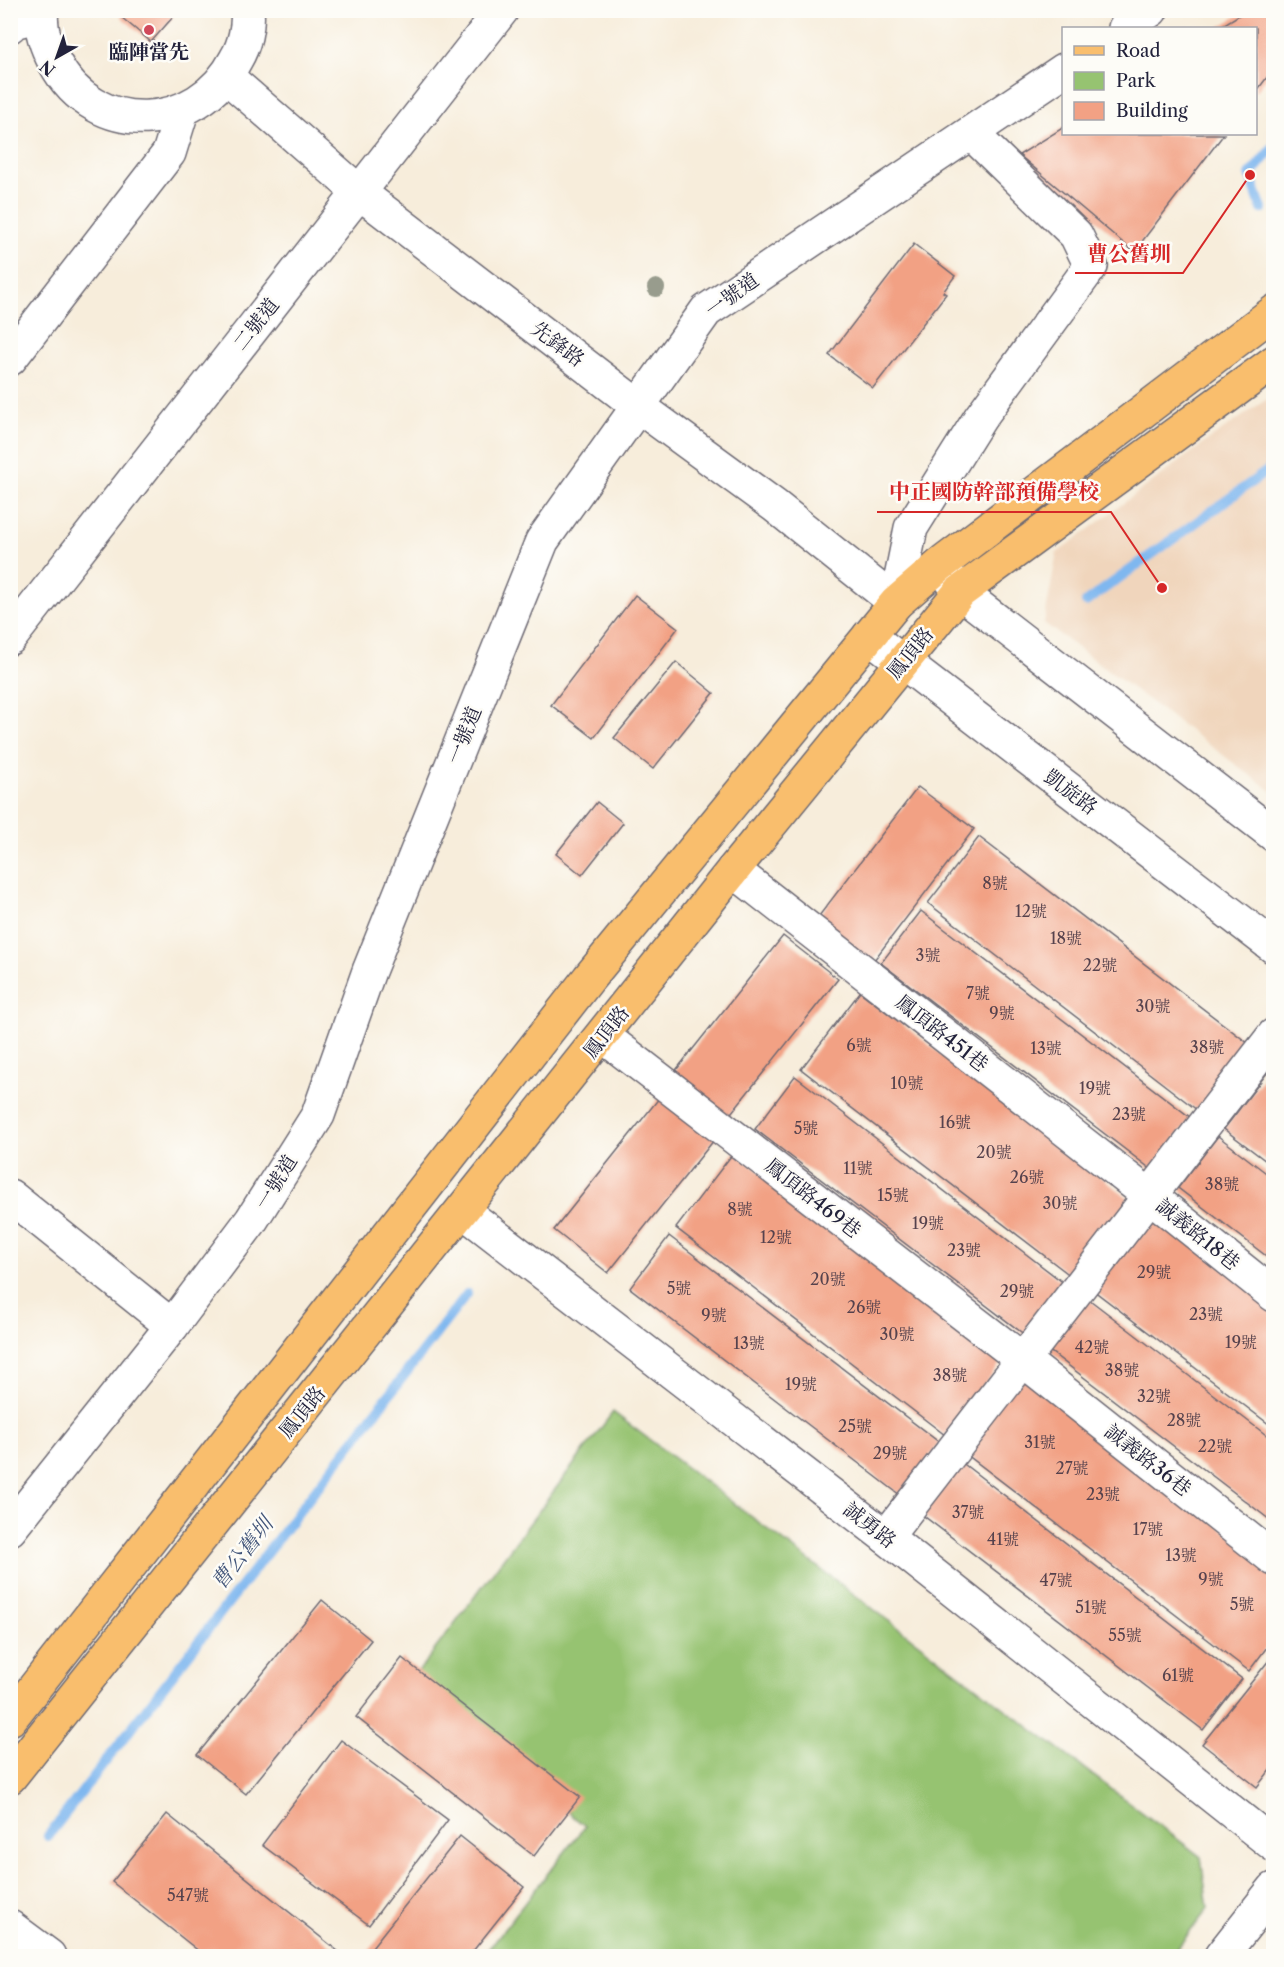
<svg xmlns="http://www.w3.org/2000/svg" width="1284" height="1967" font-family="'Libre Caslon Text','Noto Serif TC',serif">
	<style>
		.built { fill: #f0d5bc }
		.green { fill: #96c371; stroke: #5c7256; stroke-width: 1.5 }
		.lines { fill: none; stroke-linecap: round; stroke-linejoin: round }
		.stream { stroke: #7fb7ef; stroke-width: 10 }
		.building { fill: #f2a184 }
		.minor-casing { stroke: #6d6973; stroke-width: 36 }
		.major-casing { stroke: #6d6973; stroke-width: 36 }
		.minor { stroke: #fff; stroke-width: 33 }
		.major { stroke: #f9be6d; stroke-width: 33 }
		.tree { fill: #989c8d }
		.poi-dot { fill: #d1495b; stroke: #fdfcf7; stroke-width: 2 }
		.labels { text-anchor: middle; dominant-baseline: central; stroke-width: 5; stroke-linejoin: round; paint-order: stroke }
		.number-label { font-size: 16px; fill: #56424d }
		.poi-label { font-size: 20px; font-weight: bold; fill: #22223b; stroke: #fdfcf7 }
		.street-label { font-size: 20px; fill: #22223b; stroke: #fdfcf7 }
		.water-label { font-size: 21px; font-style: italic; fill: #43567a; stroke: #fdfcf7 }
		.leader { fill: none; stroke: #d62828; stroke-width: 2 }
		.callout-dot { fill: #d62828; stroke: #fdfcf7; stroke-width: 2 }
		.callout-label { font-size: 21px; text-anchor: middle; font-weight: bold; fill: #d62828; stroke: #fdfcf7; stroke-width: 5; stroke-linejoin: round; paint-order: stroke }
	</style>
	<rect width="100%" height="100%" fill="#fdfcf7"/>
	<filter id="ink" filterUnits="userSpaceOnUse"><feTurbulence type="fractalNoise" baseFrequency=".0167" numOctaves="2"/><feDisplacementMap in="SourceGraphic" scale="12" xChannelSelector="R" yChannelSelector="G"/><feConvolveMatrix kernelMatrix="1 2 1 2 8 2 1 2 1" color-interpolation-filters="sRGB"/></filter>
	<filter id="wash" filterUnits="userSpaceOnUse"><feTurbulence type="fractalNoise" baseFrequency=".008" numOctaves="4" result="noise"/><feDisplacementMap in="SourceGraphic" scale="24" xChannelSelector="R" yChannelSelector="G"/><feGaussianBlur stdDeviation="1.35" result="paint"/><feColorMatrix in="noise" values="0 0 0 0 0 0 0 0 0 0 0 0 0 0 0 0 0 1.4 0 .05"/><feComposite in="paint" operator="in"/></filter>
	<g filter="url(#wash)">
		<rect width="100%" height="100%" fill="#f7eddb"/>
		<polygon class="built" points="1273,395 1273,792 1044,623 1057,553 1207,441"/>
		<polygon class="green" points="613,1412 1201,1857 1208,1909 1171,1956 483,1956 585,1826 409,1684"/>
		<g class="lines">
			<g class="stream">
				<polyline points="1262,209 1250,175 1274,146"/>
				<polyline points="1086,602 1274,466"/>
				<polyline points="48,1836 467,1294"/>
			</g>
		</g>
		<g id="blocks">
			<g class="building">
				<polygon points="127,10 165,10 173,17 151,42 121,17"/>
				<polygon points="1247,10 1274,10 1274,68 1256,92 1256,28 1218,28"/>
				<polygon points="1064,127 1064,134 1224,134 1134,252 1019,155"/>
				<polygon points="914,244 955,276 943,292 946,294 873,388 829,355"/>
				<polygon points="635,595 678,628 594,738 551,705"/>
				<polygon points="676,662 714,693 653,769 614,738"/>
				<polygon points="918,787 974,829 868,968 812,925"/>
				<polygon points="597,802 623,823 582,875 556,854"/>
				<polygon points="979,837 1249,1044 1197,1110 928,903"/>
				<polygon points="921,911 1191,1118 1152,1170 881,963"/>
				<polygon points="783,936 838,979 728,1117 673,1074"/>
				<polygon points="860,992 1130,1199 1071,1276 801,1069"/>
				<polygon points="1274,1064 1274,1167 1224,1129"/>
				<polygon points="795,1076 1065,1284 1025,1335 755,1129"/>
				<polygon points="664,1092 718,1135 608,1273 554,1230"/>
				<polygon points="1218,1136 1274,1179 1274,1262 1178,1188"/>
				<polygon points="734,1152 1004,1359 945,1435 676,1228"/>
				<polygon points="1151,1213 1274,1306 1274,1428 1093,1290"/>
				<polygon points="669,1236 940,1443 900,1495 630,1288"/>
				<polygon points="1086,1297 1274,1441 1274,1523 1047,1349"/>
				<polygon points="1021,1374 1274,1568 1274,1638 1249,1671 962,1451"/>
				<polygon points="956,1458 1242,1679 1203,1730 916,1510"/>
				<polygon points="322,1600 371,1640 246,1794 197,1755"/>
				<polygon points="1274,1654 1274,1765 1257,1787 1202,1744"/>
				<polygon points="402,1658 580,1797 534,1856 356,1717"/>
				<polygon points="341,1740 448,1820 369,1925 262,1845"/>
				<polygon points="167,1814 344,1956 205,1956 112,1882"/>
				<polygon points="460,1836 524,1887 469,1956 365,1956"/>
			</g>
		</g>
	</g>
	<g filter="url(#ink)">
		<use href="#blocks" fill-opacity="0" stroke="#6d6973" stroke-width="1.5"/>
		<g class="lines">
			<defs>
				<g id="minor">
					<path d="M 42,10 C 39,28 47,48 55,63 C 95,139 198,133 236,59 C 244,46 249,26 247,10"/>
					<polyline points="10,26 13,22 41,15"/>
					<polyline points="1125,28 1151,10"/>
					<polyline points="227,77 360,193 638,406 775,506 896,603 911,528 980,418 1091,266 1076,235 971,133"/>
					<polyline points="10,359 169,153 182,111"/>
					<polyline points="944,570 960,592 1274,835"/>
					<polyline points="869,636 1274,947"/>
					<polyline points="10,638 502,10"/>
					<polyline points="733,870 1150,1196 1274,1295"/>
					<polyline points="603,1036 1023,1360 1274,1559"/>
					<polyline points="10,1196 172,1326"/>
					<polyline points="463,1211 886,1537 1274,1845"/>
					<polyline points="10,1529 172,1326 251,1221 318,1115 369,971 542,541 706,311 1064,70"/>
					<polyline points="886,1537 1274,1035"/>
					<polyline points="10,1927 49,1956"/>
					<polyline points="1221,1956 1274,1889"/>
				</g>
				<g id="major">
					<polyline points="10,1719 589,978 896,603 940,565 1274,312"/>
					<polyline points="10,1777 733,870 960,592 1274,362"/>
				</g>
			</defs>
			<use href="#minor" class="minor-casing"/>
			<use href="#major" class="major-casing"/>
			<use href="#minor" class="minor"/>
			<use href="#major" class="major"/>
		</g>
		<circle class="tree" cx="656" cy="288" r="9"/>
	</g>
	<circle class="poi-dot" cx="149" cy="30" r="6"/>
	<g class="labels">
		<g class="number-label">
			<text x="995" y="883">8號</text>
			<text x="1031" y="911">12號</text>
			<text x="1066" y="938">18號</text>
			<text x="928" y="955">3號</text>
			<text x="1100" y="965">22號</text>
			<text x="978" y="993">7號</text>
			<text x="1153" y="1006">30號</text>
			<text x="1002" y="1013">9號</text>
			<text x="859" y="1045">6號</text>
			<text x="1207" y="1047">38號</text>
			<text x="1046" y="1048">13號</text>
			<text x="907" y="1083">10號</text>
			<text x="1095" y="1088">19號</text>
			<text x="1129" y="1114">23號</text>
			<text x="955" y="1122">16號</text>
			<text x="806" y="1128">5號</text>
			<text x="994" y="1152">20號</text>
			<text x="858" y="1168">11號</text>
			<text x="1027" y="1177">26號</text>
			<text x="1222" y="1184">38號</text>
			<text x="893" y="1195">15號</text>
			<text x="1060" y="1203">30號</text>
			<text x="740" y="1209">8號</text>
			<text x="928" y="1223">19號</text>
			<text x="776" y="1237">12號</text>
			<text x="964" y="1250">23號</text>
			<text x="1154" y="1272">29號</text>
			<text x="828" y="1279">20號</text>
			<text x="679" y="1288">5號</text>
			<text x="1017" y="1291">29號</text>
			<text x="864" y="1307">26號</text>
			<text x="1206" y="1314">23號</text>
			<text x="714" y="1315">9號</text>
			<text x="897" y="1334">30號</text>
			<text x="1241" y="1342">19號</text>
			<text x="749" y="1343">13號</text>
			<text x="1092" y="1347">42號</text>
			<text x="1122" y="1370">38號</text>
			<text x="950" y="1375">38號</text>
			<text x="801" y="1384">19號</text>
			<text x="1154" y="1396">32號</text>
			<text x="1184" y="1420">28號</text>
			<text x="855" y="1426">25號</text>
			<text x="1040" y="1442">31號</text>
			<text x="1215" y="1446">22號</text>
			<text x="890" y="1453">29號</text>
			<text x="1072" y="1468">27號</text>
			<text x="1103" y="1494">23號</text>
			<text x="968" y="1512">37號</text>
			<text x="1148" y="1529">17號</text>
			<text x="1003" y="1539">41號</text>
			<text x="1181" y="1555">13號</text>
			<text x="1211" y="1579">9號</text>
			<text x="1056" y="1580">47號</text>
			<text x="1242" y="1604">5號</text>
			<text x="1091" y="1607">51號</text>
			<text x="1125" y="1635">55號</text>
			<text x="1178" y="1675">61號</text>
			<text x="188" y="1895">547號</text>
		</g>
		<g class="poi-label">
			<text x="149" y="52">臨陣當先</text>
		</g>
		<g class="street-label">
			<text transform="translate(732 295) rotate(-36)">一號道</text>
			<text transform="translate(256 324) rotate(-52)">二號道</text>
			<text transform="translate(558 344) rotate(37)">先鋒路</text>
			<text transform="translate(910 653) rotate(-51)">鳳頂路</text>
			<text transform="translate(464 735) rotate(-68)">一號道</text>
			<text transform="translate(1071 792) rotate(37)">凱旋路</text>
			<text transform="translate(606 1032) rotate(-52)">鳳頂路</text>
			<text transform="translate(942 1033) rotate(38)">鳳頂路451巷</text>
			<text transform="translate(276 1182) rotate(-58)">一號道</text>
			<text transform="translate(813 1198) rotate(38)">鳳頂路469巷</text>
			<text transform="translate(1198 1234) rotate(39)">誠義路18巷</text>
			<text transform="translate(302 1412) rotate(-51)">鳳頂路</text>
			<text transform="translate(1148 1460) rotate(38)">誠義路36巷</text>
			<text transform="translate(870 1525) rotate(38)">誠勇路</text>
		</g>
		<g class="water-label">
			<text transform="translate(242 1553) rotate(-52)">曹公舊圳</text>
		</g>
	</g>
	<path class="leader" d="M1250 175L1183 273H1075M1162 588L1111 512H877"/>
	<g class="callout-dot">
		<circle cx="1250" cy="175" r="6"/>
		<circle cx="1162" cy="588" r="6"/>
	</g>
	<g class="callout-label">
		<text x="1129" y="261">曹公舊圳</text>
		<text x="994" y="499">中正國防幹部預備學校</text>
	</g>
	<rect width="1284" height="1967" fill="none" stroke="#fdfcf7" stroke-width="36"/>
	<rect x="1062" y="27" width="195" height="108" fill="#fdfcf7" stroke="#a5a5ac" stroke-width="1.5"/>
	<rect x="1074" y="46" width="30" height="9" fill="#f9be6d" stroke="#a5a5ac" stroke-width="1.5"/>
	<text x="1116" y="57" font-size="18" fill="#22223b">Road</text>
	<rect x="1074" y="72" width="30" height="18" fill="#96c371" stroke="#a5a5ac" stroke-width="1.5"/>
	<text x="1116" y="87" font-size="18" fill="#22223b">Park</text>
	<rect x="1074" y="102" width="30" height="18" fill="#f2a184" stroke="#a5a5ac" stroke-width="1.5"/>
	<text x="1116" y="117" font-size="18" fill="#22223b">Building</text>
	<g transform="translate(57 57) rotate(220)" stroke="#fdfcf7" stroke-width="4.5" paint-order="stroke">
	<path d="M0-4.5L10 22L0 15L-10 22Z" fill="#22223b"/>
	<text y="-9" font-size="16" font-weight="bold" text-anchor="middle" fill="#22223b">N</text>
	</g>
</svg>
